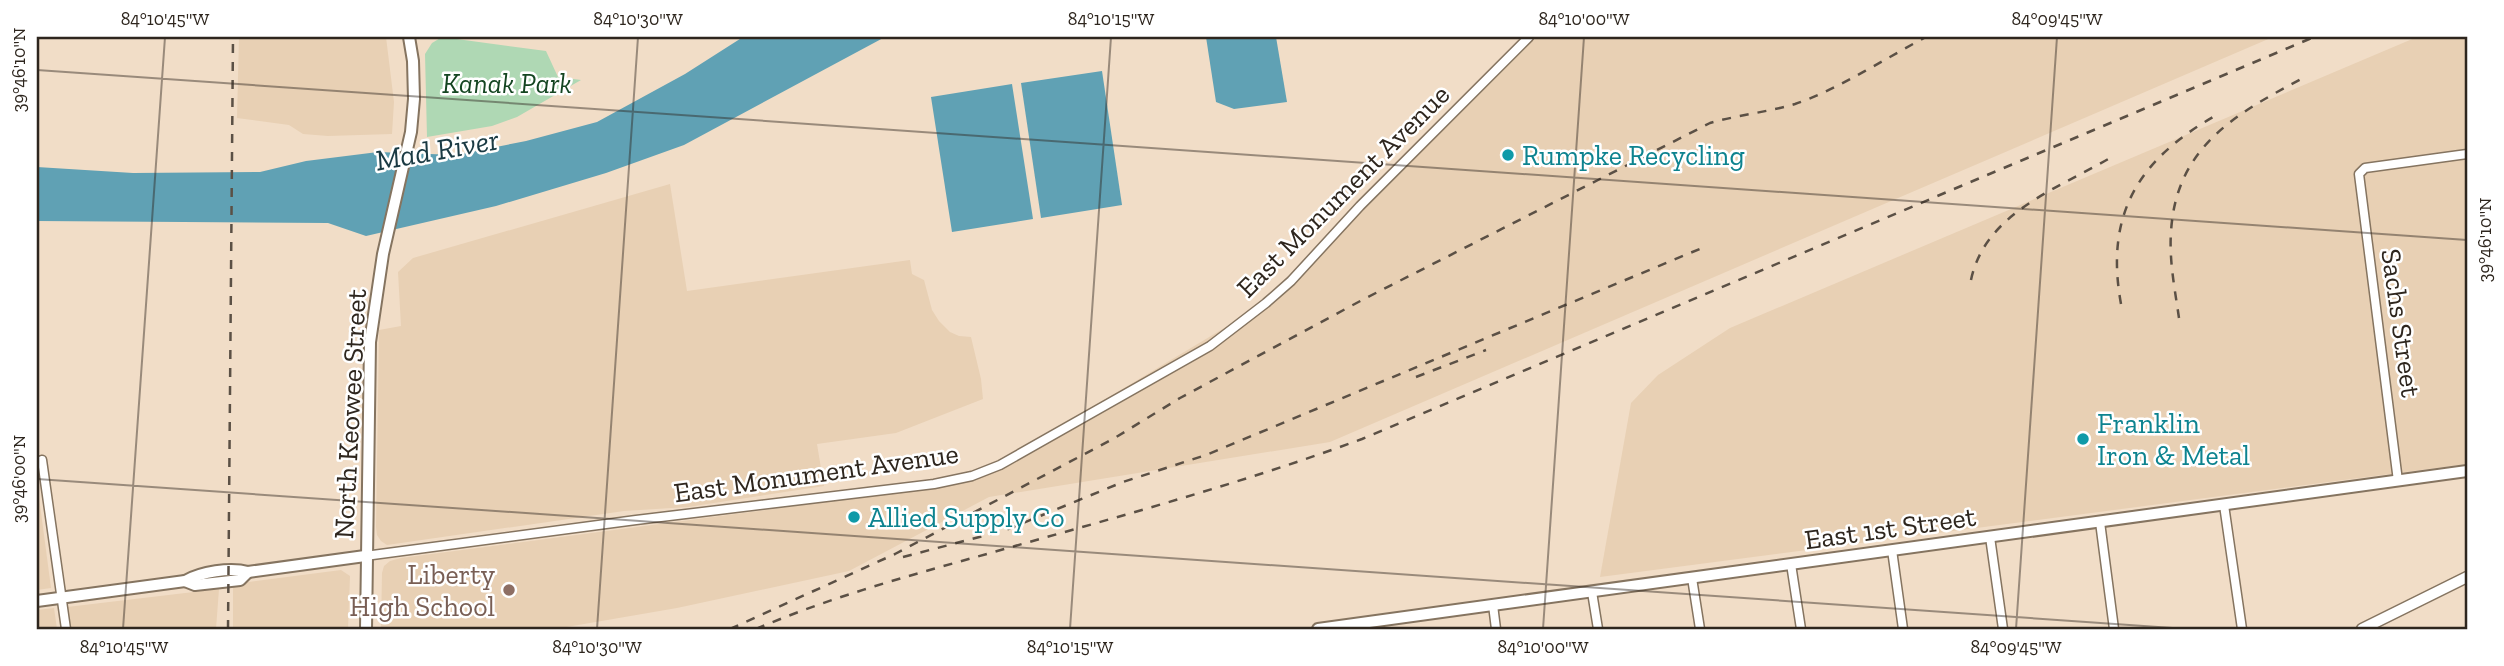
<svg xmlns="http://www.w3.org/2000/svg" width="2504" height="666" font-family="'Zilla Slab',serif">
	<style>
		.built { fill: #e8d0b4 }
		.green { fill: #afd8b4 }
		.water { fill: #60a1b4 }
		.lines { fill: none; stroke-linecap: round; stroke-linejoin: round }
		.minor-casing { stroke: #857460; stroke-width: 11 }
		.tertiary-casing { stroke: #857460; stroke-width: 13 }
		.secondary-casing { stroke: #857460; stroke-width: 14 }
		.minor { stroke: #fff; stroke-width: 8 }
		.tertiary { stroke: #fff; stroke-width: 10 }
		.secondary { stroke: #fff; stroke-width: 10 }
		.rail { stroke: #5b5045; stroke-width: 2.5; stroke-dasharray: 9 9; stroke-linecap: butt }
		.ticks { fill: none; stroke: #2e261e; stroke-width: 2; stroke-opacity: 0.45 }
		.culture-dot { fill: #0f9aa8; stroke: #fff; stroke-width: 2.5 }
		.education-dot { fill: #8d6e63; stroke: #fff; stroke-width: 2.5 }
		.labels { text-anchor: middle; dominant-baseline: central; stroke-width: 5; stroke-linejoin: round; paint-order: stroke }
		.park-label { font-size: 28px; font-style: italic; fill: #144521; stroke: #fff }
		.culture-label { font-size: 28px; fill: #0d838f; stroke: #fff; text-anchor: start }
		.street-label { font-size: 28px; fill: #2e261e; stroke: #fff }
		.education-label { font-size: 28px; fill: #785e54; stroke: #fff; text-anchor: end }
		.water-label { font-size: 30px; font-style: italic; fill: #1a3a43; stroke: #fff }
		.neatline { fill: none; stroke: #2e261e; stroke-width: 2.5 }
		.ticks-label { font-size: 18px; text-anchor: middle; fill: #2e261e }
	</style>
	<rect width="100%" height="100%" fill="#f1ddc7"/>
	<g class="built">
		<polygon points="239,37 386,37 394,102 392,134 328,136 303,134 289,125 237,118"/>
		<polygon points="1531,37 2273,37 1330,442 989,497 849,571 677,608 555,629 381,629 382,573 384,566 390,561 401,558 910,491 967,482 1266,303"/>
		<polygon points="2417,37 2467,37 2467,464 1600,577 1631,403 1658,375 1730,328"/>
		<polygon points="670,184 687,291 910,260 912,274 924,280 932,310 939,321 950,332 959,336 971,337 981,379 983,399 896,433 817,444 824,486 688,507 624,511 387,545 381,541 377,535 376,527 379,330 401,326 398,272 413,258"/>
		<polygon points="37,482 51,588 37,590"/>
		<polygon points="341,570 350,576 348,629 233,629 233,584"/>
		<polygon points="219,589 216,629 70,629 67,607"/>
		<polygon points="54,608 57,629 37,629 37,610"/>
	</g>
	<polygon class="green" points="442,37 546,51 558,77 581,80 517,117 492,126 427,137 425,54 432,43"/>
	<g class="water">
		<polygon points="743,37 885,37 684,145 606,173 496,206 366,236 328,223 37,221 37,167 133,173 260,172 306,161 378,152 456,155 526,141 597,122 685,74"/>
		<polygon points="1206,37 1276,37 1287,102 1234,109 1216,102"/>
		<polygon points="1102,71 1122,205 1041,218 1021,83"/>
		<polygon points="1012,84 1033,219 952,232 931,97"/>
	</g>
	<g class="lines">
		<defs>
			<g id="minor">
				<polyline points="42,460 66,629"/>
				<polyline points="2398,481 2359,174 2365,168 2467,154"/>
				<polyline points="2224,505 2242,629"/>
				<polyline points="2100,522 2114,629"/>
				<polyline points="1990,537 2003,629"/>
				<polyline points="1892,550 1903,629"/>
				<polyline points="365,556 636,520 934,484 972,476 1000,465 1210,346 1266,303 1291,281 1360,206 1529,37"/>
				<polyline points="1791,564 1801,629"/>
				<polyline points="1692,578 1700,629"/>
				<polyline points="1592,592 1598,629"/>
				<polyline points="1493,605 1496,629"/>
			</g>
			<polyline id="tertiary" points="2362,629 2467,577"/>
			<g id="secondary">
				<polyline points="185,581 195,585 240,580 248,572"/>
				<path d="M 37,601 L 185,581 C 201,572 230,567 248,572 L 365,556"/>
				<polyline points="366,629 370,342 383,254 411,132 414,99 413,61 409,37"/>
				<polyline points="1318,629 2467,471"/>
			</g>
		</defs>
		<use href="#minor" class="minor-casing"/>
		<use href="#tertiary" class="tertiary-casing"/>
		<use href="#secondary" class="secondary-casing"/>
		<use href="#minor" class="minor"/>
		<use href="#tertiary" class="tertiary"/>
		<use href="#secondary" class="secondary"/>
		<g class="rail">
			<path d="M 1971,280 C 1985,213 2057,189 2110,158"/>
			<path d="M 2121,304 C 2104,211 2141,157 2220,113"/>
			<path d="M 2179,318 C 2175,290 2169,261 2171,232 C 2176,146 2237,113 2305,77"/>
			<polyline points="1416,377 1486,350"/>
			<polyline points="903,557 1006,530 1123,482 1206,455 1702,248"/>
			<polyline points="228,629 233,37"/>
			<path d="M 730,629 L 895,554 L 1113,439 L 1180,398 L 1364,299 L 1710,123 C 1738,115 1768,112 1795,104 C 1837,90 1886,58 1926,37"/>
			<path d="M 756,629 C 840,593 927,571 1015,546 C 1132,513 1248,481 1362,439 L 2314,37"/>
		</g>
	</g>
	<path class="ticks" d="M 37,70 L 2467,240M 37,479 L 2187,629M 123,629 L 165,37M 597,629 L 638,37M 1070,629 L 1111,37M 1543,629 L 1584,37M 2016,629 L 2057,37"/>
	<g class="culture-dot">
		<circle cx="1508" cy="155" r="7"/>
		<circle cx="2083" cy="439" r="7"/>
		<circle cx="854" cy="517" r="7"/>
	</g>
	<circle class="education-dot" cx="509" cy="590" r="7"/>
	<g class="labels">
		<g class="park-label">
			<text x="507" y="83">Kanak Park</text>
		</g>
		<g class="culture-label">
			<text x="1522" y="155">Rumpke Recycling</text>
			<text x="2097" y="423">Franklin<tspan x="2097" dy="32">Iron &amp; Metal</tspan></text>
			<text x="868" y="517">Allied Supply Co</text>
		</g>
		<g class="street-label">
			<text transform="translate(1343 191) rotate(-45)">East Monument Avenue</text>
			<text transform="translate(2401 323) rotate(82)">Sachs Street</text>
			<text transform="translate(350 414) rotate(-87)">North Keowee Street</text>
			<text transform="translate(816 473) rotate(-8)">East Monument Avenue</text>
			<text transform="translate(1890 528) rotate(-8)">East 1st Street</text>
		</g>
		<g class="education-label">
			<text x="495" y="574">Liberty<tspan x="495" dy="32">High School</tspan></text>
		</g>
		<g class="water-label">
			<text transform="translate(437 150) rotate(-10)">Mad River</text>
		</g>
	</g>
	<rect width="2504" height="666" fill="none" stroke="#ffffff" stroke-width="77"/>
	<rect x="38" y="38" width="2428" height="590" class="neatline"/>
	<g class="ticks-label">
		<text x="165" y="25">84°10'45"W</text>
		<text x="638" y="25">84°10'30"W</text>
		<text x="1111" y="25">84°10'15"W</text>
		<text x="1584" y="25">84°10'00"W</text>
		<text x="2057" y="25">84°09'45"W</text>
		<text transform="translate(19 70) rotate(-90)" y="6">39°46'10"N</text>
		<text transform="translate(2485 240) rotate(-90)" y="6">39°46'10"N</text>
		<text transform="translate(19 479) rotate(-90)" y="6">39°46'00"N</text>
		<text x="124" y="653">84°10'45"W</text>
		<text x="597" y="653">84°10'30"W</text>
		<text x="1070" y="653">84°10'15"W</text>
		<text x="1543" y="653">84°10'00"W</text>
		<text x="2016" y="653">84°09'45"W</text>
	</g>
</svg>
